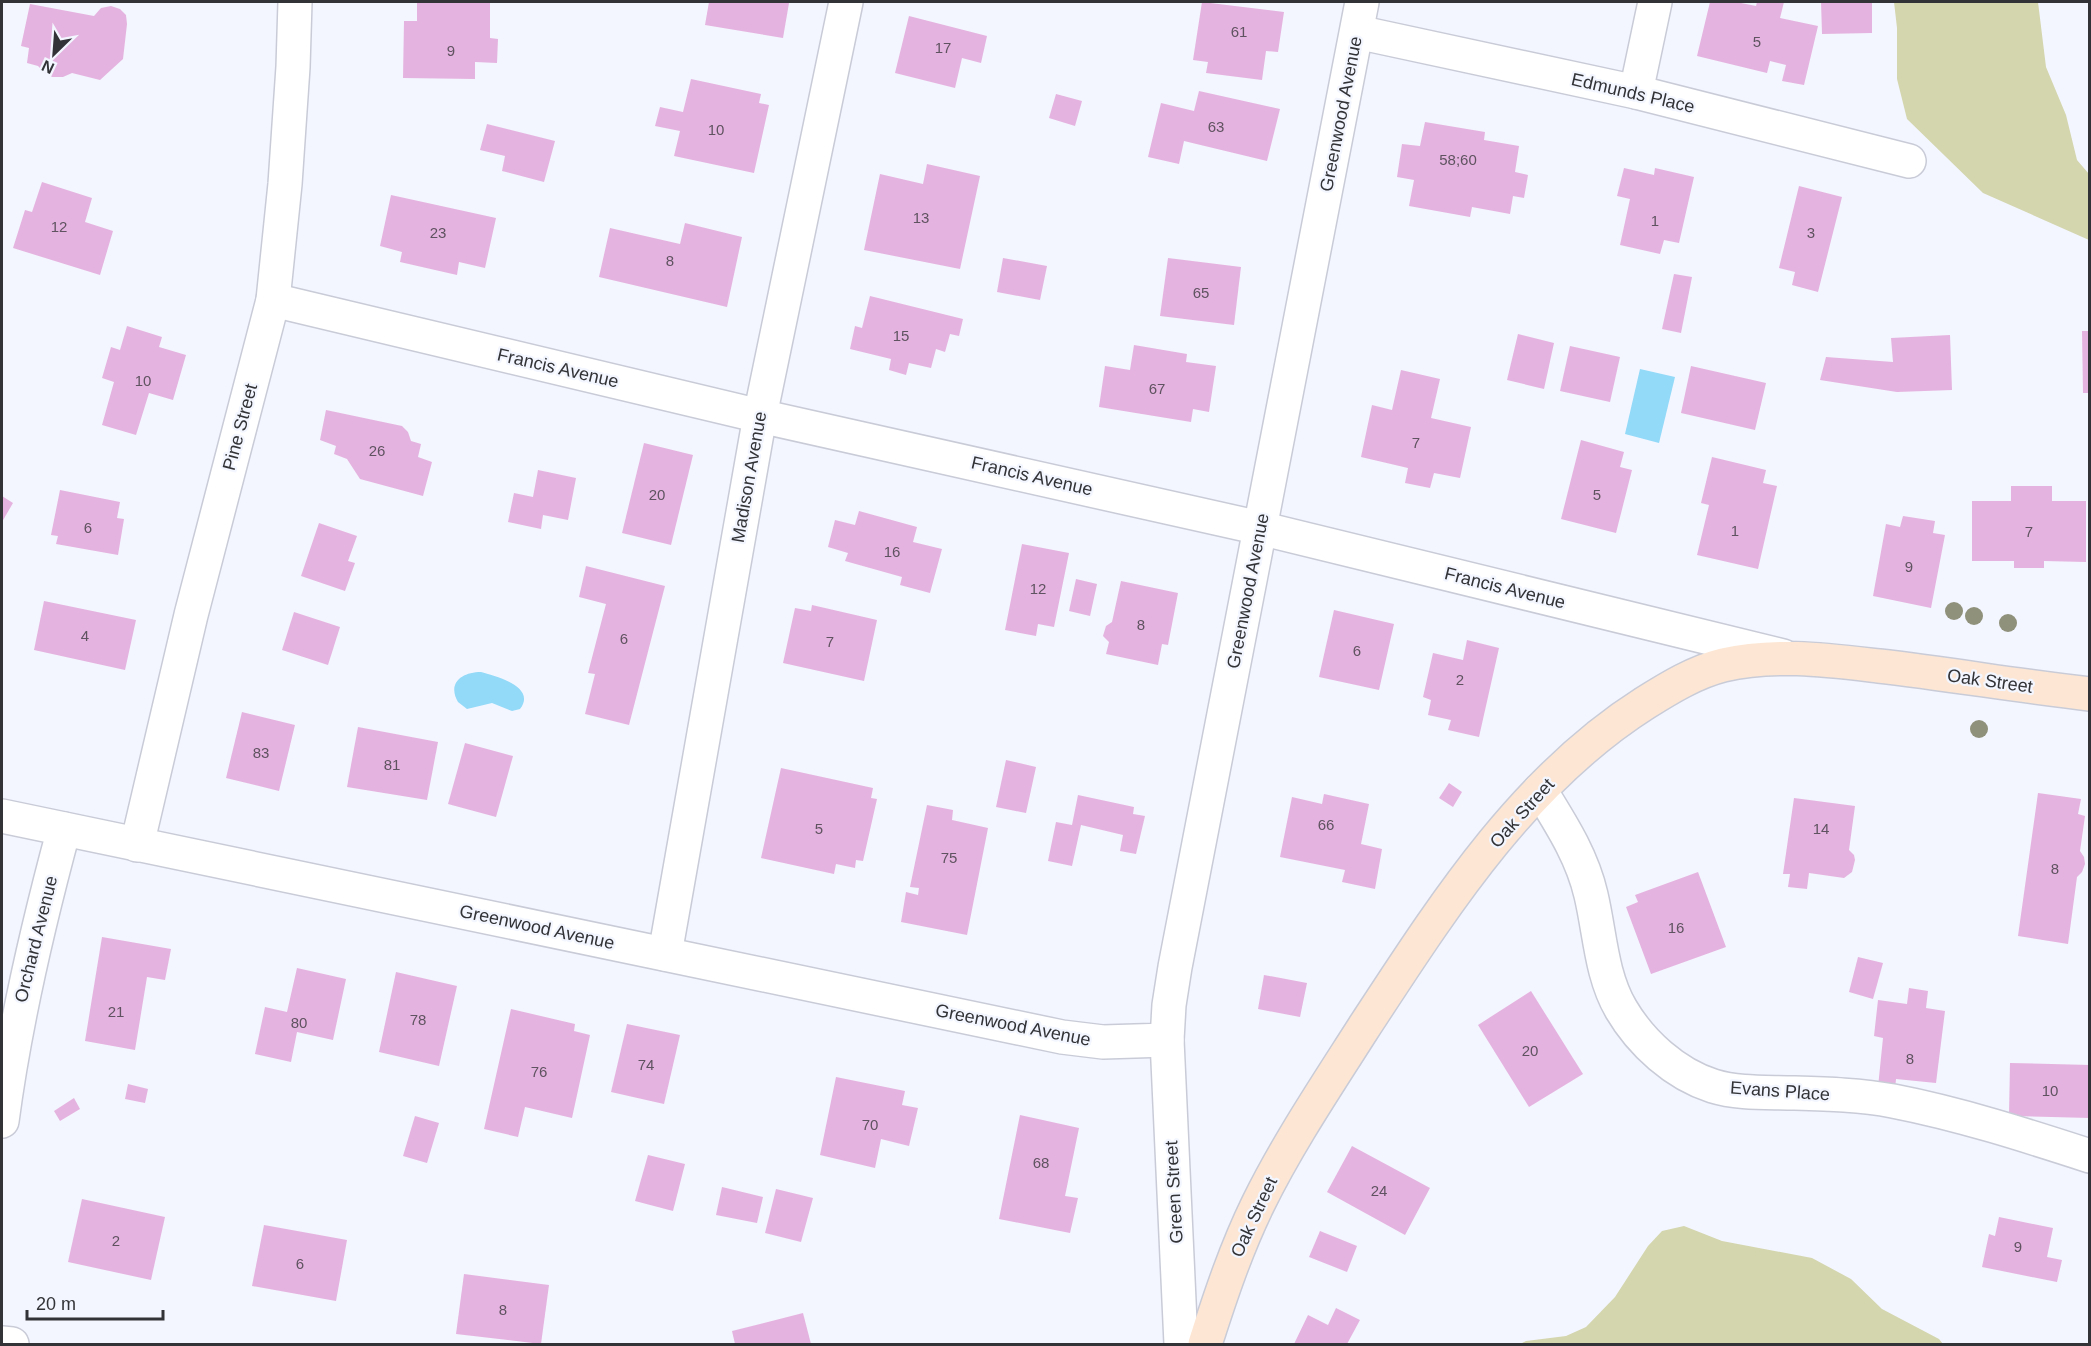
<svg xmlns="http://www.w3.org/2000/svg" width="2091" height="1346" font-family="Arial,sans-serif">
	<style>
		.green { fill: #d4d6ae }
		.water { fill: #93d9f8 }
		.building { fill: #e5b3df }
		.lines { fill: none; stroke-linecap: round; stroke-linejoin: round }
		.street-casing { stroke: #c9ccd7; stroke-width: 36 }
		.secondary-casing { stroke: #c9ccd7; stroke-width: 36 }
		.street { stroke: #fff; stroke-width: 33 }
		.secondary { stroke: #fde7d4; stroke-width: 33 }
		.tree { fill: #90917b }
		.labels { text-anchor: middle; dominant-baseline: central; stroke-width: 4.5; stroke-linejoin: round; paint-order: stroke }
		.number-label { font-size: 15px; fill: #5f5361 }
		.street-label { font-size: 18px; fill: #323337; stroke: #f3f6ff }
	</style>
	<rect width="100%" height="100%" fill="#f3f6ff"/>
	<g class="green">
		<polygon points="1894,2 2038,2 2046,67 2066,115 2077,160 2089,174 2089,240 1983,193 1907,119 1897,79 1897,28"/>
		<polygon points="1684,1226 1722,1241 1812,1258 1851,1279 1882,1309 1939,1339 1943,1344 1520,1344 1526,1341 1566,1336 1586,1327 1615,1297 1648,1246 1662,1231"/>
	</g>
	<g class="water">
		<polygon points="1640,369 1675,377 1659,443 1625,434"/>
		<path d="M 481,672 C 496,676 537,687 520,709 L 512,711 L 492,703 L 467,709 L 458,702 C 447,683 462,672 481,672 Z"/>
	</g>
	<g class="building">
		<polygon points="417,2 490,2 490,38 498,39 497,63 475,62 475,79 403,78 404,21 417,21"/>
		<polygon points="709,2 789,3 783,38 705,25"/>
		<polygon points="1202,2 1284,12 1278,52 1266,51 1262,80 1206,73 1208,62 1193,60"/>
		<polygon points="1710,2 1736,2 1756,6 1757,2 1784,2 1780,18 1818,26 1804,85 1782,81 1786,65 1770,61 1767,73 1697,56"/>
		<polygon points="1821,2 1872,2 1872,33 1822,34"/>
		<polygon points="30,4 94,16 101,8 111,6 120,9 126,15 127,24 123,59 100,80 72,73 63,77 52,77 45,73 38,66 27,63 29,48 21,46"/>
		<polygon points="909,16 987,36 981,63 962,58 955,88 895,73"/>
		<polygon points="691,79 761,94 759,103 769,105 754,173 674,156 680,131 655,126 660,107 683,112"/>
		<polygon points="1199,91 1280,109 1267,161 1184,141 1179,164 1148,157 1161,103 1194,111"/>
		<polygon points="1056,94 1082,101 1075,126 1049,118"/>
		<polygon points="1425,122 1485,132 1484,140 1519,146 1515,172 1528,175 1524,198 1513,196 1510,214 1472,207 1470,217 1409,206 1414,180 1397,177 1402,144 1420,146"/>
		<polygon points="487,124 555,141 544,182 502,171 505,156 480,150"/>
		<polygon points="927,164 980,176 960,269 864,250 880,174 923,184"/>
		<polygon points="1624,168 1654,175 1655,168 1694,177 1679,243 1664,240 1660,254 1620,245 1630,199 1617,196"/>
		<polygon points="42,182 92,198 85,222 113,231 100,275 13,248 25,210 32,212"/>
		<polygon points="1799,186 1842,197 1818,292 1792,285 1795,272 1779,268"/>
		<polygon points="391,195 496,218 485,268 459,262 457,275 400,262 402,252 380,246"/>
		<polygon points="685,223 742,237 727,307 599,277 610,228 680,244"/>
		<polygon points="1003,258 1047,266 1040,300 997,292"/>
		<polygon points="1168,258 1241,267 1234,325 1160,316"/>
		<polygon points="1674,274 1692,277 1681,333 1662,329"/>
		<polygon points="870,296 963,319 959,336 950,334 945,352 936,349 931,368 909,363 906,375 889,370 891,359 850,349 855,326 862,328"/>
		<polygon points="127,326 162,337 159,347 186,355 173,400 149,393 136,435 102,425 114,382 102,378 111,347 120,350"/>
		<polygon points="2082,331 2090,331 2090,393 2083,393"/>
		<polygon points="1518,334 1554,343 1544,389 1507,380"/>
		<polygon points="1950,335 1952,390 1897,392 1820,380 1826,357 1893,362 1891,338"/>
		<polygon points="1134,345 1187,354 1186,362 1216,366 1209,412 1193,409 1191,422 1099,407 1105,366 1130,370"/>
		<polygon points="1570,346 1620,357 1610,402 1560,391"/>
		<polygon points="1691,366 1766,383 1755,430 1681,413"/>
		<polygon points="1401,370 1440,379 1431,418 1471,427 1460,478 1434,473 1430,488 1405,483 1408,468 1361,457 1372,405 1392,410"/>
		<polygon points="326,410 402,426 408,432 411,441 421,444 418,457 432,462 423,496 360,479 347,459 334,454 336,446 320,440"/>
		<polygon points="1581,440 1624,452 1620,467 1632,470 1616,533 1561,519"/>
		<polygon points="644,443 693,455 671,545 622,533"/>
		<polygon points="1712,457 1766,470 1763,483 1777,486 1758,569 1697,555 1709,505 1701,503"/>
		<polygon points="538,470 576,478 568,520 543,515 541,529 508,522 514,493 533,497"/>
		<polygon points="2011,486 2052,486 2052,501 2086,501 2086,562 2044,561 2044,568 2014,568 2014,561 1972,561 1972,501 2011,501"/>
		<polygon points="60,490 120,502 117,518 124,519 118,555 56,544 58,536 51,535"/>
		<polygon points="2,496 13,503 2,522"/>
		<polygon points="859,511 917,527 913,542 942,549 930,593 900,585 902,577 845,561 848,553 828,547 835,520 855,525"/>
		<polygon points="1903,516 1935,521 1933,533 1945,535 1931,608 1873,596 1886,524 1900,527"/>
		<polygon points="319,523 357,536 348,561 355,563 345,591 301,576"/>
		<polygon points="1022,544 1069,553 1054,627 1038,624 1036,636 1005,630"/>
		<polygon points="586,566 665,586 629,725 585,714 595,674 588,673 606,604 579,597"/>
		<polygon points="1076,579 1097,584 1090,616 1069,611"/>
		<polygon points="1121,581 1178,593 1168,645 1162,644 1158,665 1106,654 1109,642 1103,636 1106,626 1112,622"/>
		<polygon points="44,601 136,620 125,670 34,650"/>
		<polygon points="812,605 877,620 864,681 783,663 795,608 811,611"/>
		<polygon points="1334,610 1394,624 1379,690 1319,677"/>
		<polygon points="294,612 340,627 328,665 282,650"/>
		<polygon points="1467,640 1499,648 1479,737 1448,730 1451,720 1428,715 1431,700 1423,697 1433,653 1463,660"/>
		<polygon points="242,712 295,725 279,791 226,778"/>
		<polygon points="358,727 438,742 427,800 347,787"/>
		<polygon points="465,743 513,756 496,817 448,804"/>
		<polygon points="1006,760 1036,767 1026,813 996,807"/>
		<polygon points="781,768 873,788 871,798 877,799 863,861 856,860 855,868 836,864 834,874 761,858"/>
		<polygon points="1449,783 1462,792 1453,807 1439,798"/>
		<polygon points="2038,793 2081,799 2078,814 2085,816 2080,851 2084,857 2085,864 2082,872 2077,877 2068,944 2018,936"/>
		<polygon points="1324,794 1369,804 1361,844 1382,849 1375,889 1342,882 1345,870 1280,857 1292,797 1322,804"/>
		<polygon points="1078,795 1134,807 1133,814 1145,816 1136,854 1120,851 1123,835 1081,825 1072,866 1048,861 1056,822 1072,825"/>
		<polygon points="1794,798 1855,806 1849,850 1854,855 1855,860 1852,872 1844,878 1809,873 1807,889 1788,887 1790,874 1783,874"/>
		<polygon points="927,805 953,810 952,820 988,828 967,935 901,922 906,892 918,895 919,888 910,887"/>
		<polygon points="1698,872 1726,947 1651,974 1626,907 1638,902 1635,895"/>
		<polygon points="102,937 171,949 165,980 147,977 135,1050 85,1041"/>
		<polygon points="1858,957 1883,963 1873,999 1849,992"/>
		<polygon points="297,968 346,979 333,1040 297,1032 291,1062 255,1054 265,1007 287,1012"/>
		<polygon points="396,972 457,986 439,1066 379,1052"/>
		<polygon points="1264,975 1307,983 1300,1017 1258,1009"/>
		<polygon points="1909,988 1928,991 1926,1008 1945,1011 1936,1083 1896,1079 1895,1089 1878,1087 1883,1038 1874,1036 1878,1000 1907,1004"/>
		<polygon points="1531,991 1583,1074 1529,1107 1478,1025"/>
		<polygon points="511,1009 575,1024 574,1031 590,1035 572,1118 525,1107 518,1137 484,1129"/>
		<polygon points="627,1024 680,1035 664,1104 611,1092"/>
		<polygon points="2010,1063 2090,1065 2090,1118 2009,1116"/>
		<polygon points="836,1077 905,1091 902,1105 918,1108 909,1146 881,1139 875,1168 820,1155"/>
		<polygon points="128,1084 148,1089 145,1103 125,1099"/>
		<polygon points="74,1098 80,1109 60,1121 54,1111"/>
		<polygon points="1020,1115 1079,1128 1065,1196 1078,1198 1070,1233 999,1219"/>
		<polygon points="415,1116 439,1123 427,1163 403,1156"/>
		<polygon points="1352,1146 1430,1188 1405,1235 1327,1192"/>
		<polygon points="648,1155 685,1164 673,1211 635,1201"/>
		<polygon points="722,1187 763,1197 757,1223 716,1215"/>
		<polygon points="776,1189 813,1198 801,1242 765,1233"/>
		<polygon points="82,1199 165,1217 151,1280 68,1262"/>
		<polygon points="1999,1217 2053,1228 2047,1257 2062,1260 2057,1282 1982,1267 1989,1234 1995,1236"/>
		<polygon points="264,1225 347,1240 336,1301 252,1286"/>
		<polygon points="1320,1231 1357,1246 1347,1272 1309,1257"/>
		<polygon points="464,1274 549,1285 541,1344 456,1334"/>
		<polygon points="1336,1308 1360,1320 1347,1344 1294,1344 1308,1315 1328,1325"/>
		<polygon points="803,1313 811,1344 735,1344 732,1331"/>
	</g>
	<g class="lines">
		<defs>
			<g id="street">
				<polyline points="1357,32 1636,92 1909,161"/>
				<polyline points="1636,92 1655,2"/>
				<polyline points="273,300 760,416 1260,528 1783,656"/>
				<path d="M 1540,790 C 1561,824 1582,856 1591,895 C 1600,933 1601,975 1621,1009 C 1641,1043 1675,1074 1713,1086 C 1739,1094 1767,1092 1794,1093 C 1827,1094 1861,1095 1893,1101 C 1960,1114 2025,1135 2090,1156"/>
				<polyline points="2,816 1062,1037 1103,1042 1167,1040 1169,1005 1175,967 1362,2"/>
				<polyline points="137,845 191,615 273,300 285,184 293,67 295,2"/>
				<polyline points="665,954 760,416 846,2"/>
				<polyline points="1167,1040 1181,1344"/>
				<path d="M 2,1121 C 15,1022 38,925 64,829"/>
				<polyline points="2,1343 12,1344"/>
			</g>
			<path id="secondary" d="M 1205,1344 C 1220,1297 1236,1249 1258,1204 C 1288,1143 1327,1085 1364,1027 C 1442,908 1522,781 1645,703 C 1669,688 1695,672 1723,665 C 1775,653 1827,660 1879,666 C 1949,674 2019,686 2090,694"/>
		</defs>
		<use href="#street" class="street-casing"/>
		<use href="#secondary" class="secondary-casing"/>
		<use href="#street" class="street"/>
		<use href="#secondary" class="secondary"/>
	</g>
	<g class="tree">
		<circle cx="1954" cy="611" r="9"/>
		<circle cx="1974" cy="616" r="9"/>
		<circle cx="2008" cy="623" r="9"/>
		<circle cx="1979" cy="729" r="9"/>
	</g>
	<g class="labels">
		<g class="number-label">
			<text x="1239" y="31">61</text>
			<text x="1757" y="41">5</text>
			<text x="943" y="47">17</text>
			<text x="451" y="50">9</text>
			<text x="1216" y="126">63</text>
			<text x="716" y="129">10</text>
			<text x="1458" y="159">58;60</text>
			<text x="921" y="217">13</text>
			<text x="1655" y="220">1</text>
			<text x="59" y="226">12</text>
			<text x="438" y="232">23</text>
			<text x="1811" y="232">3</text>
			<text x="670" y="260">8</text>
			<text x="1201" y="292">65</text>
			<text x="901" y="335">15</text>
			<text x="143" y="380">10</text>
			<text x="1157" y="388">67</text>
			<text x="1416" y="442">7</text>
			<text x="377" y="450">26</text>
			<text x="657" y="494">20</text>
			<text x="1597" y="494">5</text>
			<text x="88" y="527">6</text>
			<text x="1735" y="530">1</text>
			<text x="2029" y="531">7</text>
			<text x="892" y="551">16</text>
			<text x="1909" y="566">9</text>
			<text x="1038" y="588">12</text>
			<text x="1141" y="624">8</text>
			<text x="85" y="635">4</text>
			<text x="624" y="638">6</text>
			<text x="830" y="641">7</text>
			<text x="1357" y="650">6</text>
			<text x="1460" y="679">2</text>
			<text x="261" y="752">83</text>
			<text x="392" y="764">81</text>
			<text x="1326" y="824">66</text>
			<text x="819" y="828">5</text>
			<text x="1821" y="828">14</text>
			<text x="949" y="857">75</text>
			<text x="2055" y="868">8</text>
			<text x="1676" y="927">16</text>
			<text x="116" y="1011">21</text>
			<text x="418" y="1019">78</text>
			<text x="299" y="1022">80</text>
			<text x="1530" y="1050">20</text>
			<text x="1910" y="1058">8</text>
			<text x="646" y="1064">74</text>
			<text x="539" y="1071">76</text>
			<text x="2050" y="1090">10</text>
			<text x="870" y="1124">70</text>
			<text x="1041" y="1162">68</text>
			<text x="1379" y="1190">24</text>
			<text x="116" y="1240">2</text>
			<text x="2018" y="1246">9</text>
			<text x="300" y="1263">6</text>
			<text x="503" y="1309">8</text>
		</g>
		<g class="street-label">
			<text transform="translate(1633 93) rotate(13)">Edmunds Place</text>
			<text transform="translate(1341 114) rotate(-79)">Greenwood Avenue</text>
			<text transform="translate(558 368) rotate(13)">Francis Avenue</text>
			<text transform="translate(240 427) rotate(-75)">Pine Street</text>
			<text transform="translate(1032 476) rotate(13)">Francis Avenue</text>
			<text transform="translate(749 477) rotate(-80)">Madison Avenue</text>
			<text transform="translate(1505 588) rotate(14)">Francis Avenue</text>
			<text transform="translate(1248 591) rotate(-79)">Greenwood Avenue</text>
			<text transform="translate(1990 681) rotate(8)">Oak Street</text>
			<text transform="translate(1522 813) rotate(-48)">Oak Street</text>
			<text transform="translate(537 927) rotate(12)">Greenwood Avenue</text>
			<text transform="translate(36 939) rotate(-76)">Orchard Avenue</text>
			<text transform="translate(1013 1025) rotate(11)">Greenwood Avenue</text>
			<text transform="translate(1780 1091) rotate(4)">Evans Place</text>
			<text transform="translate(1174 1192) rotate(-93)">Green Street</text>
			<text transform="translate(1254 1217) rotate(-65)">Oak Street</text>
		</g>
	</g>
	<rect width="2091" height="1346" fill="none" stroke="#323337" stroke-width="6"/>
	<g transform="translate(54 54) rotate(205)" stroke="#f3f6ff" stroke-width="4.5" paint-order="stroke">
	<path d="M0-4.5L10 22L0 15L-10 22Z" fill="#323337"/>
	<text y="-9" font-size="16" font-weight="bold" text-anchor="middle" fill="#323337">N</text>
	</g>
	<path d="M27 1310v9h136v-9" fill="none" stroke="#323337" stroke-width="3"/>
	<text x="36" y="1310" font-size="18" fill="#323337" stroke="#f3f6ff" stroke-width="4.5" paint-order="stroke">20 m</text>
</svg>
